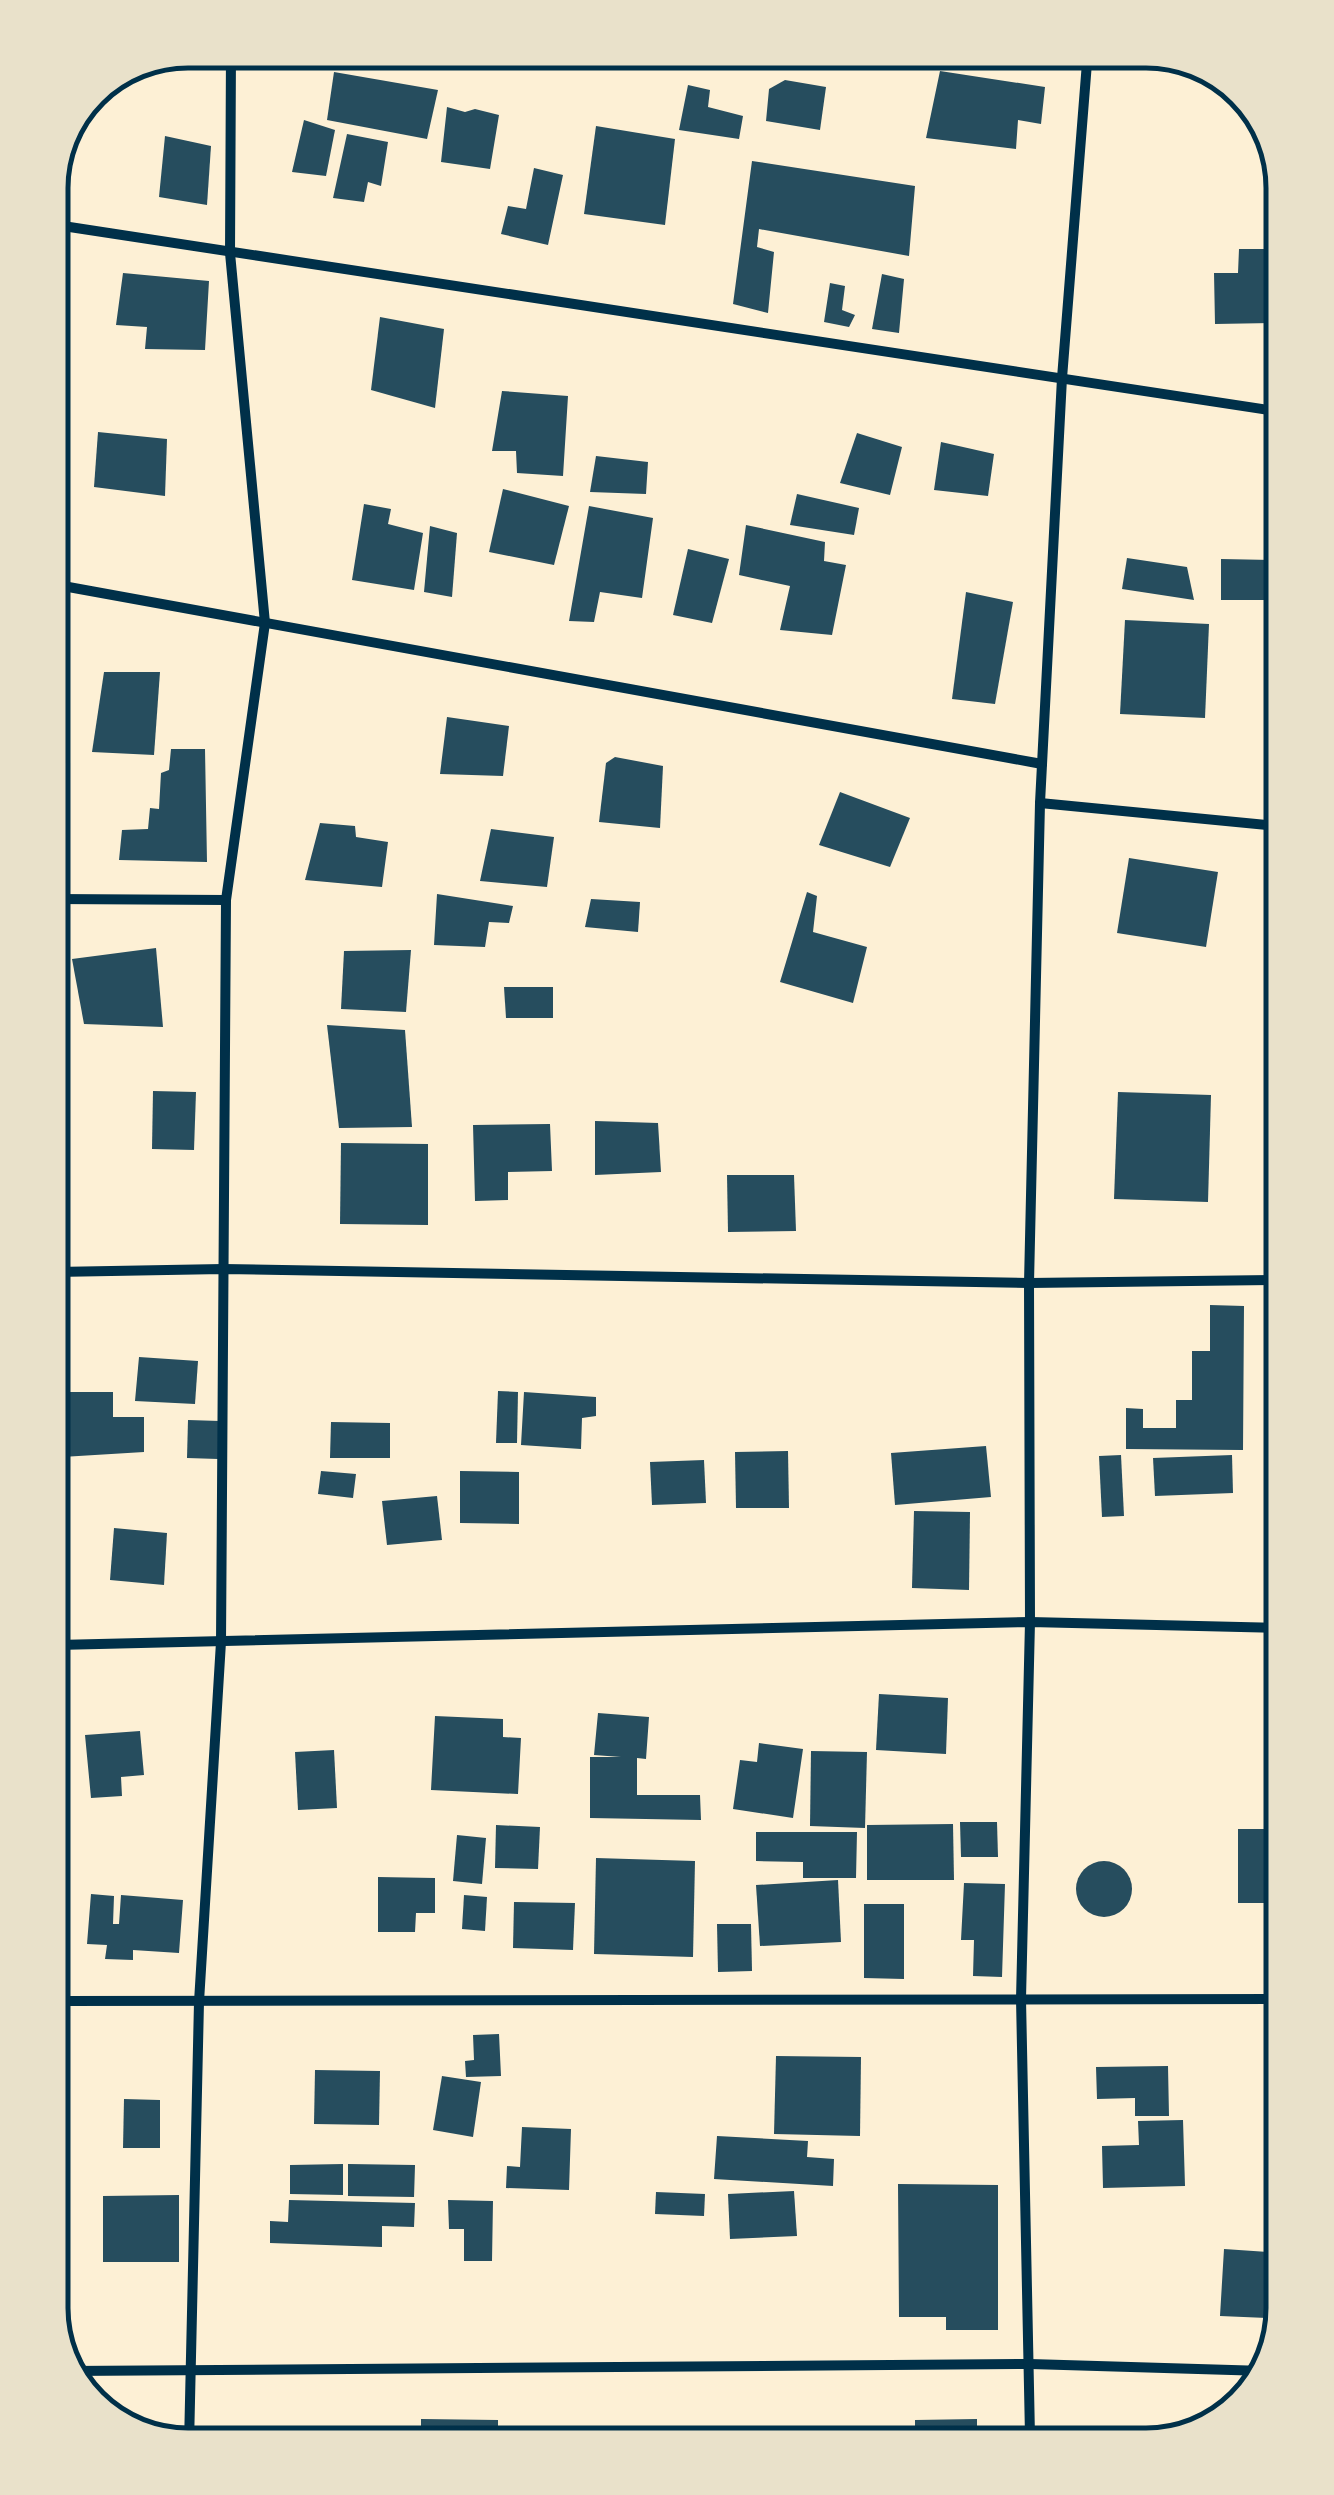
<svg xmlns="http://www.w3.org/2000/svg" width="1334" height="2495" font-family="'DejaVu Sans',sans-serif">
	<style>
		.building { fill: #264d5e }
		.lines { fill: none; stroke-linecap: round; stroke-linejoin: round }
		.minor { stroke: #003049; stroke-width: 10 }
		.rim { fill: none; stroke: #003049; stroke-width: 5 }
	</style>
	<rect width="100%" height="100%" fill="#fdf0d5"/>
	<g class="building">
		<polygon points="940,71 1045,87 1041,124 1018,120 1016,149 926,138"/>
		<polygon points="334,72 438,90 427,139 327,120"/>
		<polygon points="785,80 826,87 820,130 766,121 769,89"/>
		<polygon points="688,85 710,90 708,107 743,116 739,139 679,130"/>
		<polygon points="447,107 465,112 475,109 499,115 490,169 441,162"/>
		<polygon points="304,120 335,130 326,176 292,172"/>
		<polygon points="596,126 675,139 665,225 584,214"/>
		<polygon points="347,134 388,142 381,186 368,182 364,202 333,198"/>
		<polygon points="165,136 211,146 207,205 159,197"/>
		<polygon points="752,161 915,186 909,256 759,229 757,247 774,252 768,313 733,304"/>
		<polygon points="534,168 563,175 548,245 501,234 508,206 526,209"/>
		<polygon points="1239,249 1274,249 1274,323 1215,324 1214,273 1238,273"/>
		<polygon points="123,273 209,281 205,350 145,349 147,327 116,325"/>
		<polygon points="882,274 904,279 899,333 872,329"/>
		<polygon points="830,283 845,286 842,310 855,315 849,327 824,322"/>
		<polygon points="380,317 444,329 435,408 371,390"/>
		<polygon points="502,391 568,396 563,476 517,473 516,451 492,451"/>
		<polygon points="98,432 167,439 165,496 94,487"/>
		<polygon points="857,433 902,447 890,495 840,483"/>
		<polygon points="941,442 994,454 988,496 934,490"/>
		<polygon points="596,456 648,462 646,494 590,492"/>
		<polygon points="503,489 569,506 554,565 489,552"/>
		<polygon points="797,494 859,508 854,535 790,525"/>
		<polygon points="364,504 391,509 388,524 423,533 414,590 352,580"/>
		<polygon points="589,506 653,518 642,598 600,592 594,622 569,621"/>
		<polygon points="746,525 825,542 824,561 846,565 832,635 780,630 790,586 739,575"/>
		<polygon points="430,526 457,533 452,597 424,592"/>
		<polygon points="688,549 729,559 712,623 673,615"/>
		<polygon points="1127,558 1187,567 1194,600 1122,589"/>
		<polygon points="1221,559 1275,560 1276,600 1221,600"/>
		<polygon points="966,592 1013,602 995,704 952,699"/>
		<polygon points="1125,620 1209,624 1205,718 1120,714"/>
		<polygon points="104,672 160,672 154,755 92,752"/>
		<polygon points="447,717 509,726 503,776 440,774"/>
		<polygon points="171,749 205,749 207,862 119,860 122,830 148,829 150,808 159,809 161,773 169,770"/>
		<polygon points="615,757 663,766 660,828 599,822 606,763"/>
		<polygon points="840,792 910,818 890,867 819,845"/>
		<polygon points="320,823 355,826 356,837 388,842 382,887 305,880"/>
		<polygon points="491,829 554,837 547,887 480,881"/>
		<polygon points="1129,858 1218,872 1206,947 1117,933"/>
		<polygon points="807,892 817,896 813,932 867,947 853,1003 780,982"/>
		<polygon points="437,894 513,906 509,923 489,922 485,947 434,945"/>
		<polygon points="591,899 640,902 638,932 585,927"/>
		<polygon points="156,948 163,1027 84,1024 72,959"/>
		<polygon points="411,950 406,1012 341,1009 344,951"/>
		<polygon points="504,987 553,987 553,1018 506,1018"/>
		<polygon points="327,1025 405,1030 412,1127 339,1128"/>
		<polygon points="153,1091 196,1092 194,1150 152,1149"/>
		<polygon points="1118,1092 1211,1095 1208,1202 1114,1199"/>
		<polygon points="595,1121 658,1123 661,1172 595,1175"/>
		<polygon points="550,1124 552,1171 508,1172 508,1200 475,1201 473,1125"/>
		<polygon points="341,1143 428,1144 428,1225 340,1224"/>
		<polygon points="727,1175 794,1175 796,1231 728,1232"/>
		<polygon points="1210,1305 1244,1306 1243,1450 1126,1449 1126,1408 1143,1409 1143,1428 1176,1428 1176,1400 1192,1400 1192,1351 1210,1351"/>
		<polygon points="139,1357 198,1361 195,1404 135,1401"/>
		<polygon points="498,1391 518,1392 517,1443 496,1443"/>
		<polygon points="66,1392 113,1392 113,1417 144,1417 144,1452 62,1457 60,1498 57,1498 56,1457 62,1457"/>
		<polygon points="524,1392 596,1397 596,1416 582,1418 581,1449 521,1445"/>
		<polygon points="188,1420 220,1421 218,1459 187,1458"/>
		<polygon points="331,1422 390,1423 390,1458 330,1458"/>
		<polygon points="986,1446 991,1497 895,1505 891,1453"/>
		<polygon points="788,1451 789,1508 736,1508 735,1452"/>
		<polygon points="1121,1455 1124,1516 1102,1517 1099,1456"/>
		<polygon points="1232,1455 1233,1493 1155,1496 1153,1458"/>
		<polygon points="704,1460 706,1503 652,1505 650,1462"/>
		<polygon points="321,1471 356,1474 353,1498 318,1494"/>
		<polygon points="460,1471 519,1472 519,1524 460,1523"/>
		<polygon points="437,1496 442,1540 387,1545 382,1501"/>
		<polygon points="914,1511 970,1512 969,1590 912,1588"/>
		<polygon points="114,1528 167,1533 164,1585 110,1580"/>
		<polygon points="879,1694 948,1698 946,1754 876,1750"/>
		<polygon points="598,1713 649,1717 646,1759 637,1758 637,1795 700,1795 701,1820 590,1818 590,1757 621,1757 594,1755"/>
		<polygon points="435,1716 503,1719 503,1737 521,1738 518,1794 431,1790"/>
		<polygon points="140,1731 144,1775 121,1777 122,1796 91,1798 85,1735"/>
		<polygon points="759,1743 803,1749 793,1818 733,1809 740,1760 757,1762"/>
		<polygon points="334,1750 337,1808 298,1810 295,1752"/>
		<polygon points="811,1751 867,1752 865,1828 810,1826"/>
		<polygon points="960,1822 997,1822 998,1857 961,1857"/>
		<polygon points="953,1824 954,1880 867,1880 867,1825"/>
		<polygon points="496,1825 540,1827 538,1869 495,1868"/>
		<rect x="1238" y="1829" width="44" height="74"/>
		<polygon points="756,1832 857,1832 856,1878 803,1878 803,1862 756,1861"/>
		<polygon points="457,1835 486,1838 482,1884 453,1881"/>
		<polygon points="596,1858 695,1861 693,1957 594,1954"/>
		<circle cx="1104" cy="1889" r="28"/>
		<polygon points="378,1877 435,1878 435,1913 416,1913 415,1932 378,1932"/>
		<polygon points="838,1880 841,1942 760,1946 756,1885"/>
		<polygon points="964,1883 1005,1884 1002,1977 973,1976 974,1940 961,1940"/>
		<polygon points="91,1894 114,1896 113,1924 119,1924 121,1895 183,1900 179,1953 133,1950 133,1960 105,1959 107,1945 87,1944"/>
		<polygon points="464,1895 487,1897 485,1931 462,1929"/>
		<polygon points="514,1902 575,1903 573,1950 513,1948"/>
		<polygon points="864,1904 904,1904 904,1979 864,1978"/>
		<polygon points="717,1924 751,1924 752,1971 718,1972"/>
		<polygon points="499,2034 501,2076 466,2077 465,2061 474,2060 473,2035"/>
		<polygon points="776,2056 861,2057 860,2136 774,2134"/>
		<polygon points="1168,2066 1169,2116 1135,2116 1135,2098 1097,2099 1096,2067"/>
		<polygon points="315,2070 380,2071 379,2125 314,2124"/>
		<polygon points="442,2076 481,2082 473,2137 433,2130"/>
		<polygon points="124,2099 160,2100 160,2148 123,2148"/>
		<polygon points="1183,2120 1185,2186 1103,2188 1102,2146 1139,2145 1138,2121"/>
		<polygon points="522,2127 571,2129 569,2190 506,2188 507,2166 520,2167"/>
		<polygon points="717,2136 808,2141 807,2157 834,2159 833,2186 714,2179"/>
		<polygon points="343,2164 343,2195 290,2194 290,2165"/>
		<polygon points="348,2164 415,2165 414,2197 348,2196"/>
		<polygon points="898,2184 998,2185 998,2330 946,2330 946,2317 899,2317"/>
		<polygon points="794,2191 797,2236 730,2239 728,2194"/>
		<polygon points="656,2192 705,2194 704,2216 655,2214"/>
		<polygon points="179,2195 179,2262 103,2262 103,2196"/>
		<polygon points="289,2200 415,2203 414,2227 382,2226 382,2247 270,2243 270,2221 288,2222"/>
		<polygon points="448,2200 493,2201 492,2261 464,2261 464,2229 449,2229"/>
		<polygon points="1224,2249 1268,2252 1267,2294 1284,2295 1284,2308 1276,2333 1266,2333 1267,2318 1220,2316"/>
		<polygon points="421,2419 498,2420 498,2441 421,2442"/>
		<polygon points="977,2419 977,2437 915,2437 915,2420"/>
	</g>
	<g class="lines">
		<g class="minor">
			<polyline points="1055,50 1220,74"/>
			<polyline points="50,224 1275,411"/>
			<polyline points="52,584 1042,764"/>
			<polyline points="1040,803 1277,826"/>
			<polyline points="54,899 226,900"/>
			<polyline points="55,1272 223,1269 1029,1283 1279,1280"/>
			<polyline points="57,1645 1030,1622 1281,1628"/>
			<polyline points="59,2001 1282,1999"/>
			<polyline points="69,2371 1030,2364 1265,2371"/>
			<polyline points="1030,2436 1021,1999 1030,1622 1029,1283 1040,803 1062,378 1088,50"/>
			<polyline points="189,2445 199,2002 221,1642 226,900 265,623 230,253 231,50"/>
		</g>
	</g>
	<path d="M0 0H1334V2495H0ZM188 68H1146A120 120 0 0 1 1266 188V2308A120 120 0 0 1 1146 2428H188A120 120 0 0 1 68 2308V188A120 120 0 0 1 188 68Z" fill="#e9e1ca" fill-rule="evenodd"/>
	<path class="rim" d="M188 68H1146A120 120 0 0 1 1266 188V2308A120 120 0 0 1 1146 2428H188A120 120 0 0 1 68 2308V188A120 120 0 0 1 188 68Z"/>
</svg>
